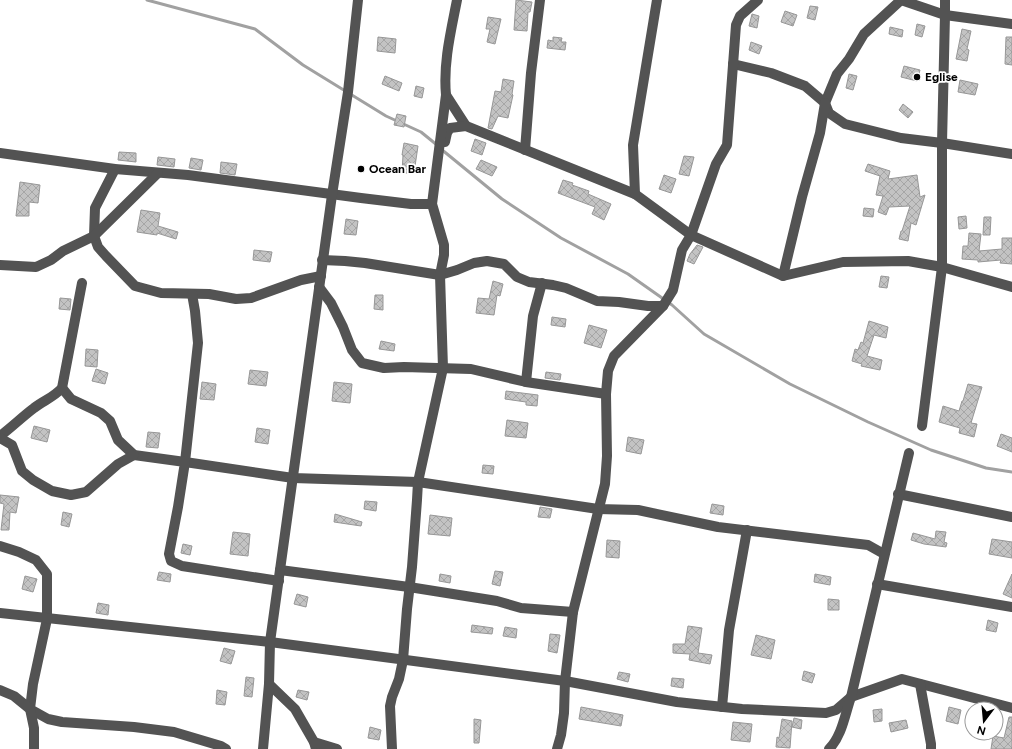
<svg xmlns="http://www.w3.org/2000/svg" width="1012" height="749" font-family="Figtree,sans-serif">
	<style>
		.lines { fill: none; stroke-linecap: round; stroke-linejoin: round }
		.stream { stroke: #a1a1a1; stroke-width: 3 }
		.building { fill: url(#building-cross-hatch); stroke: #979797 }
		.minor { stroke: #535353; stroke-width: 10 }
		.poi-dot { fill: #000; stroke: #fff; stroke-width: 1.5 }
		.labels { text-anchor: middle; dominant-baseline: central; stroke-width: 3.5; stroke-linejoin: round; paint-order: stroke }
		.poi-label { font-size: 12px; font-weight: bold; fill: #000; stroke: #fff; text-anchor: start }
	</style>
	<defs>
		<pattern id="building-cross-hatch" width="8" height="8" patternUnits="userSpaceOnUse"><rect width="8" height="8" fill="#c3c3c3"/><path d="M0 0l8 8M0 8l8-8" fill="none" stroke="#a6a6a6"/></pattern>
	</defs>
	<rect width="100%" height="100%" fill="#fff"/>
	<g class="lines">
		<g class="stream">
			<polyline points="147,0 255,29 303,65 386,116 421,132 437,145"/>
			<polyline points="441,149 502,199 561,238 628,274 672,305 704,334 790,384 868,422 931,450 986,468 1012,472"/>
		</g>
	</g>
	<g class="building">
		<polygon points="516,0 532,2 530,12 528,12 527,31 514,30"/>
		<polygon points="810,6 818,7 815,20 807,18"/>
		<polygon points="785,11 797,15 793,26 781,22"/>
		<polygon points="752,14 759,16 757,28 749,26"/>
		<polygon points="488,17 501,19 495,44 487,42 490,29 486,29"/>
		<polygon points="917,24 925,26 922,37 915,35"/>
		<polygon points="890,27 903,30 902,37 889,34"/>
		<polygon points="962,29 971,31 967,49 969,50 967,61 956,59"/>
		<polygon points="378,37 396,39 395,53 377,51"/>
		<polygon points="553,37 562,38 561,42 566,42 565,50 547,48 548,40 553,41"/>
		<polygon points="1006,37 1012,37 1012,65 1005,64"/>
		<polygon points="751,42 762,46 759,54 749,50"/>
		<polygon points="904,66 920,70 917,81 901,77"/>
		<polygon points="849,74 857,76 853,90 846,88"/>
		<polygon points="385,76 402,83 399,91 382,84"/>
		<polygon points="503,79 514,81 512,94 513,95 508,118 498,116 492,129 488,128 495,91 501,92"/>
		<polygon points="960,80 978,84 975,95 958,92"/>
		<polygon points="416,86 424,88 422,98 414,96"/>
		<polygon points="903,104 913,112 908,118 899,110"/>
		<polygon points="397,114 406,116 404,127 394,125"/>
		<polygon points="475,139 486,143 482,155 471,151"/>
		<polygon points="404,143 418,146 414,173 402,173 403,155 402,155"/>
		<polygon points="119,152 136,153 136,162 118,160"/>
		<polygon points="684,156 694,157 689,176 679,174"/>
		<polygon points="158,157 175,159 174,167 157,165"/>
		<polygon points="191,158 203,160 201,170 189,168"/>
		<polygon points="481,160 497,167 492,176 476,169"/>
		<polygon points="221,162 237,164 235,175 220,173"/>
		<polygon points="868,164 890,171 888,179 917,175 920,197 925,195 916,225 911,223 908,241 899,239 901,231 902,231 910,206 889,207 886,215 878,212 883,196 876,195 880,176 865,171"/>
		<polygon points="664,175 676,179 671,193 659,189"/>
		<polygon points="563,180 573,183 572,185 589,191 588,194 611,204 604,220 592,214 595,207 558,193"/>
		<polygon points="20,182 40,185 38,203 29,202 29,216 16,216"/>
		<polygon points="864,208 874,209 873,217 863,216"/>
		<polygon points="141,210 160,213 158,226 178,232 176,239 157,233 157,235 137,232"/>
		<polygon points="966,216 967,228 959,229 958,217"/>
		<polygon points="984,217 991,217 990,235 983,235"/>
		<polygon points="346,219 358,221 356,235 344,234"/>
		<polygon points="969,233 981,234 979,251 1002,249 1002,238 1012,238 1012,264 1000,263 1001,260 978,262 978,260 962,259 963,246 968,246"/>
		<polygon points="697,245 703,247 694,264 687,261 690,254"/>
		<polygon points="254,250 272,252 270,262 253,260"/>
		<polygon points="881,276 889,277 887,288 879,287"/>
		<polygon points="493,281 503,284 500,296 497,295 494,315 476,313 478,298 489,299"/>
		<polygon points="375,295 383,295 383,310 374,309"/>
		<polygon points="60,298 71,299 70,310 59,309"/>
		<polygon points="552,317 566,319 565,327 551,325"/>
		<polygon points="869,321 888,327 886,338 874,335 867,356 882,360 880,370 861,366 862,364 852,361 855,349 858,350 861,342 863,343"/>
		<polygon points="589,325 607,330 601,348 584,343"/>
		<polygon points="381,341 395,344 394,351 379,349"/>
		<polygon points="86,349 98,350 97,367 85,366"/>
		<polygon points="96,369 108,373 105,384 92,381"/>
		<polygon points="250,370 268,372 266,386 248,384"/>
		<polygon points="546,372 561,374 560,380 545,378"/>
		<polygon points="202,382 216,384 214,400 200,399"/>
		<polygon points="334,382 352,384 350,403 332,401"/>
		<polygon points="968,384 982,387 971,423 977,424 974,437 959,433 960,428 939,422 943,406 959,411 962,401 963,401"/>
		<polygon points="506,391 538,395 537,406 526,405 526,402 505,399"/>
		<polygon points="507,420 528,423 526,438 505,436"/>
		<polygon points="34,426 50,430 47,442 31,438"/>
		<polygon points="257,428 270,430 268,444 255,442"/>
		<polygon points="148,432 160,433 158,448 146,447"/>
		<polygon points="1001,434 1012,438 1012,452 997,446"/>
		<polygon points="628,437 644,440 641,454 626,451"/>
		<polygon points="483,465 494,466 493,474 482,473"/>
		<polygon points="0,495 19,497 16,513 10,512 9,530 1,530 4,504 0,503"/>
		<polygon points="365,501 377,502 376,511 364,509"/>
		<polygon points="712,504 724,506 723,515 710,513"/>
		<polygon points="540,507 552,509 550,518 538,517"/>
		<polygon points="63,512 72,514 69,527 61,525"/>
		<polygon points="335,514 362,522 361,526 334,522"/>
		<polygon points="430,515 452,518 450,536 428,534"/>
		<polygon points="936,531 946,532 944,542 947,543 946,547 924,544 911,540 913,533 935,539"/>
		<polygon points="233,532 250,534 248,556 230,554"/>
		<polygon points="992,539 1012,542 1012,558 989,554"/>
		<polygon points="607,540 620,541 619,558 606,557"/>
		<polygon points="183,544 192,546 190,555 181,553"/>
		<polygon points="495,571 503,572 500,586 492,584"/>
		<polygon points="159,572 171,574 170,582 157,580"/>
		<polygon points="440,574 451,576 450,583 439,581"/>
		<polygon points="815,574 831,577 830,585 814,582"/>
		<polygon points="1012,574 1012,598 1003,594"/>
		<polygon points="25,576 37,579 33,592 22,589"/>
		<polygon points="297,594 308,597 306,607 294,604"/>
		<polygon points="828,599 839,600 839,610 828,610"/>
		<polygon points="98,603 109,605 108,615 96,613"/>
		<polygon points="988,620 998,623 996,632 986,630"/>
		<polygon points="472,625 493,628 492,634 471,632"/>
		<polygon points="688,626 702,628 698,653 712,655 710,664 689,660 690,654 673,653 673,644 685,644"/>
		<polygon points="505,627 517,629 516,638 503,636"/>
		<polygon points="550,634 560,635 557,653 548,651"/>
		<polygon points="756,635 775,640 771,659 751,655"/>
		<polygon points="224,648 235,651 231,664 220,661"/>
		<polygon points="804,671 815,674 812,683 802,680"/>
		<polygon points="619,672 630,674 628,682 617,679"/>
		<polygon points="246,677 254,678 252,697 244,696"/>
		<polygon points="672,678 684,679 683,688 671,686"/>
		<polygon points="217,690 227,692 225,705 216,704"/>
		<polygon points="298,690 309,692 307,700 296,697"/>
		<polygon points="581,707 623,715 621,726 579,719"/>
		<polygon points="949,707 961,710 958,724 946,721"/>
		<polygon points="882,709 882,721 874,722 873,710"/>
		<polygon points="1009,717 1012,717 1012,749 991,749 993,736 1004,738"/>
		<polygon points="794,718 802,720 801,729 792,727"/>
		<polygon points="474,719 481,720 479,743 474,743"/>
		<polygon points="782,719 792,721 790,748 776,747 777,737 779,738"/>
		<polygon points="906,720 908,728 891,732 889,723"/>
		<polygon points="733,722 752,724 750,742 731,740"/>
		<polygon points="370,727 381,730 379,740 368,738"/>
	</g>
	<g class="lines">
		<g class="minor">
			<polyline points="901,0 945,15 1012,24"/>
			<polyline points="733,64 771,73 805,86 825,103 837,74 849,59 864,34 901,0"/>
			<polyline points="446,95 466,126"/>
			<polyline points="825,103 829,113 845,124 901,138 942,143 1012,154"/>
			<polyline points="445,142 447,133 450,128 466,126 635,194 691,235 783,276 843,262 908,261 942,267 1012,287"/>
			<polyline points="525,150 531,73 540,0"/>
			<polyline points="0,153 115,169 188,175 361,198 411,204 432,204"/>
			<polyline points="115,169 95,208 94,236 98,247 106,256 135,286 161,293 209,294 236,299 251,298 301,280 321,276"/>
			<polyline points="635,194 633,145 657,0"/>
			<polyline points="322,260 345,261 365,263 440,275 457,270 474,263 487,261 504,264 517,277 529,282 553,285 566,288 597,301 619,302 648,306 663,306"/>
			<polyline points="0,265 36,267 51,260 63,251 94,236 158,173"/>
			<polyline points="783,276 802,197 820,133 825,103"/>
			<polyline points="319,287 331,303 343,327 352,350 362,363 384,368 404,367 471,369 526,382 606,394"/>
			<polyline points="192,294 195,311 198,343 185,462 293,478 418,482 598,509 638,510 718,527 868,545 884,554"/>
			<polyline points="526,382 533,316 542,283"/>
			<polyline points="62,388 71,399 101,413 110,421 118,440 134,455 185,462 178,507 169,554 171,561 182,566 279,581"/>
			<polyline points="922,426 942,267 942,143 945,15 945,0"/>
			<path d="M 0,436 C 12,427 22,417 34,408 C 44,400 53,398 62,388 L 82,283"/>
			<polyline points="0,438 12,445 22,471 33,480 52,491 71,495 86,492 118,464 134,455"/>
			<polyline points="898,494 1012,517"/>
			<polyline points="0,546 19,552 36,560 47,574 47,619 33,684 30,709 48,719 62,722 134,727 174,732 221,746 226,749"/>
			<polyline points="280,570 409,587 497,601 521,608 573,612"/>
			<polyline points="877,584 1012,607"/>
			<polyline points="0,613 270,642 565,681 677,702 742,709 826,713 836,710 851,697 902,679 1012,708"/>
			<polyline points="269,684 295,709 314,742 316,749"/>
			<polyline points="920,684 931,744 931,749"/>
			<polyline points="0,690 14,696 30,709 34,728 34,749"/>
			<polyline points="722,707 729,630 747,530"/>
			<polyline points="314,742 337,749"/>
			<polyline points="263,749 269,684 270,642 332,195 348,92 358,0"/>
			<path d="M 392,749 L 390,706 L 392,697 L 399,679 L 403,660 L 407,609 L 412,567 L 417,500 L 418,482 L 443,368 L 440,275 L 444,255 L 444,245 L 432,204 L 446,95 C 443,63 451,31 457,0"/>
			<polyline points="557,749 561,735 564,713 565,681 573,612 605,484 607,456 606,394 608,371 614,356 663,306 673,290 682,250 691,235 716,164 727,145 736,25 740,16 758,0"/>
			<path d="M 829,749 C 842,736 845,714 851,697 L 909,453"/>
		</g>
	</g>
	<g class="poi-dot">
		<circle cx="917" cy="77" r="4"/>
		<circle cx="361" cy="169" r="4"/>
	</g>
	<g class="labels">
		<g class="poi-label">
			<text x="925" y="77">Eglise</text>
			<text x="369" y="169">Ocean Bar</text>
		</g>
	</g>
	<g transform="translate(984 721) rotate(196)"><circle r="19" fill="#ffffff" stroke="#999999"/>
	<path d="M0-3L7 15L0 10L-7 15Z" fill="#000000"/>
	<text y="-6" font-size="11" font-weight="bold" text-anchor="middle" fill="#000000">N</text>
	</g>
</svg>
